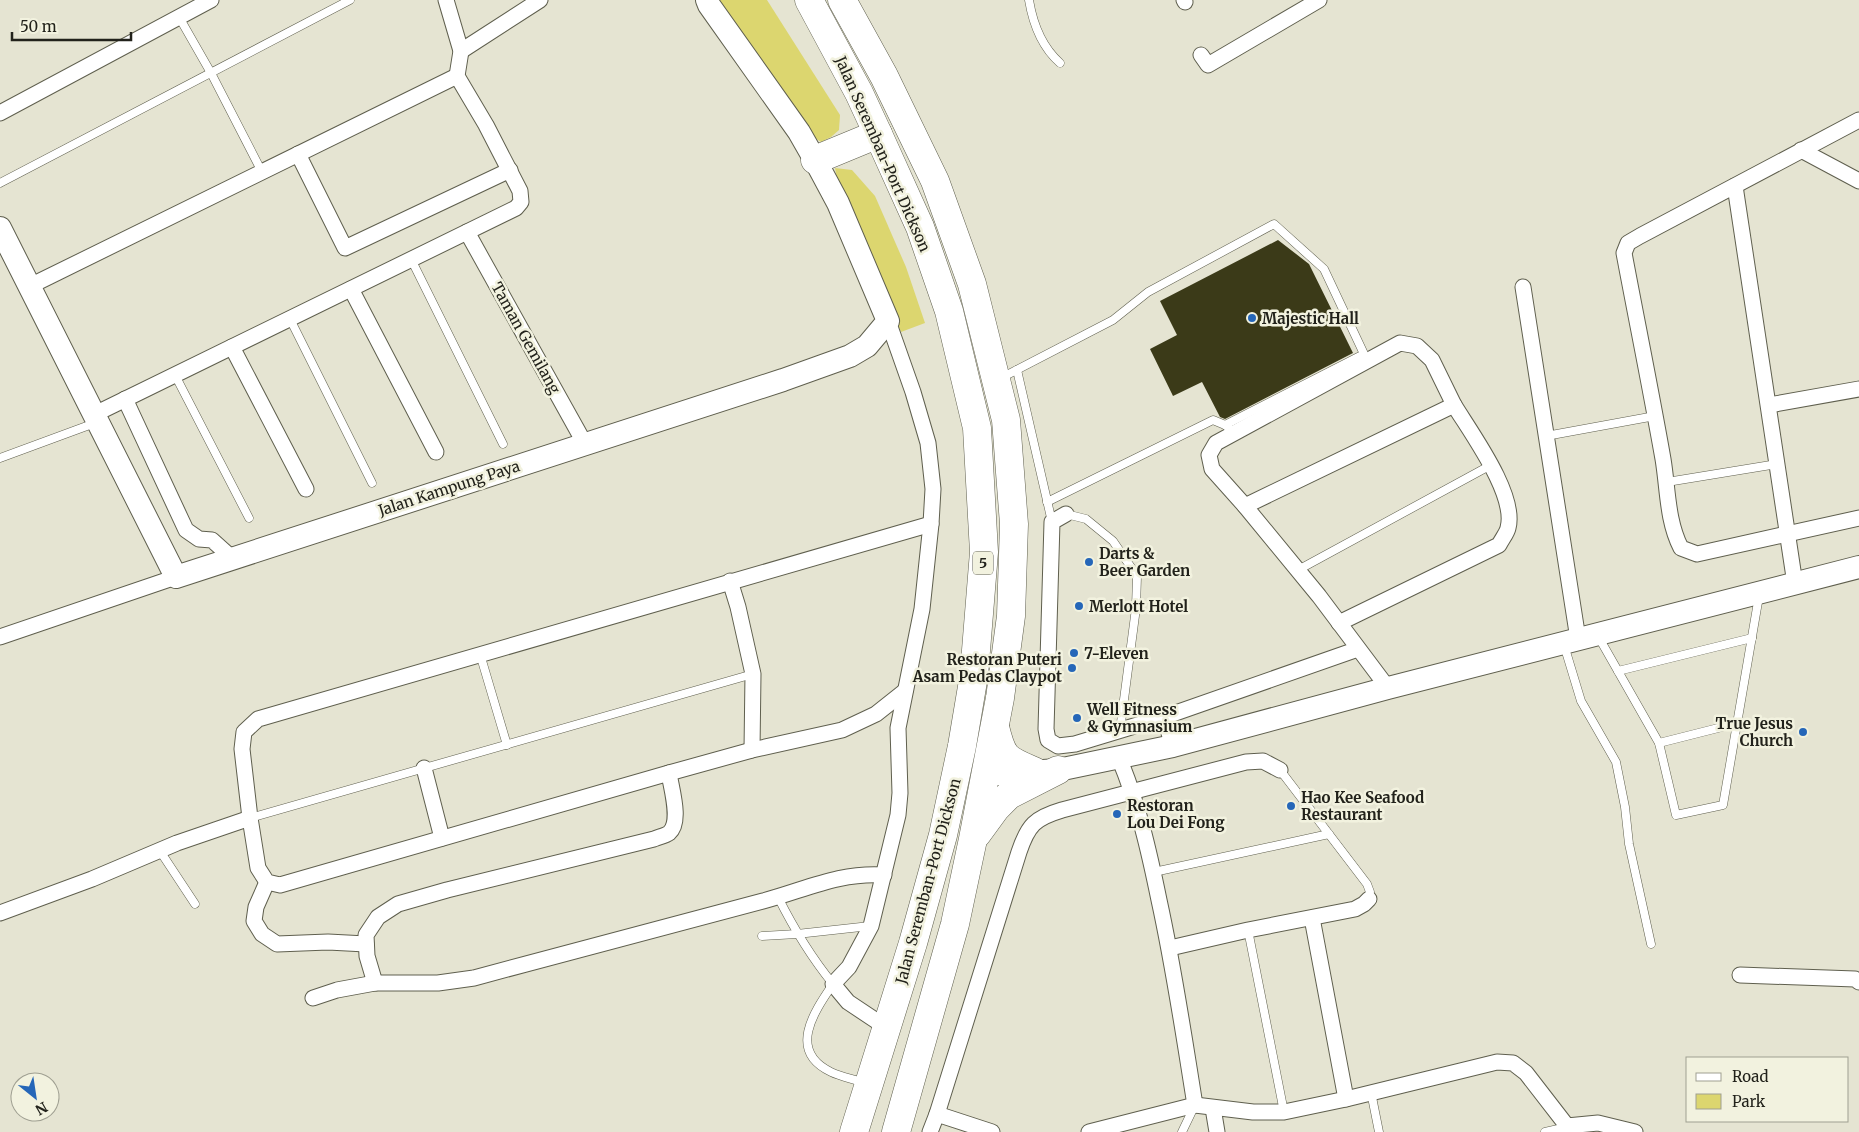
<svg xmlns="http://www.w3.org/2000/svg" width="1859" height="1132" font-family="Merriweather,serif">
	<style>
		.green { fill: #dcd66f }
		.building { fill: #3b3a18 }
		.lines { fill: none; stroke-linecap: round; stroke-linejoin: round }
		.lane-casing { stroke: #5f5f4e; stroke-width: 9 }
		.street-casing { stroke: #5f5f4e; stroke-width: 17 }
		.secondary-casing { stroke: #5f5f4e; stroke-width: 24 }
		.highway-casing { stroke: #5f5f4e; stroke-width: 29 }
		.lane { stroke: #fff; stroke-width: 8 }
		.street { stroke: #fff; stroke-width: 15 }
		.secondary { stroke: #fff; stroke-width: 22 }
		.highway { stroke: #fff; stroke-width: 28 }
		.poi-dot { fill: #2566b8; stroke: #f2f2df; stroke-width: 2 }
		.labels { text-anchor: middle; dominant-baseline: central; stroke-width: 5; stroke-linejoin: round; paint-order: stroke }
		.shield { fill: #f2f2df; stroke: #606056; stroke-width: 1 }
		.shield-label { font-size: 14px; font-weight: bold; fill: #22221b }
		.street-label { font-size: 15px; fill: #22221b; stroke: #f2f2df }
		.poi-label { font-size: 15px; font-weight: bold; fill: #22221b; stroke: #f2f2df; text-anchor: start }
	</style>
	<rect width="100%" height="100%" fill="#e5e4d2"/>
	<g class="green">
		<polygon points="714,0 767,0 840,115 839,130 831,137 821,142 806,132"/>
		<polygon points="835,168 852,170 875,196 906,267 925,323 901,332 839,191"/>
	</g>
	<polygon class="building" points="1278,240 1309,264 1353,353 1225,419 1220,417 1202,382 1173,396 1150,349 1177,335 1160,301"/>
	<g class="lines">
		<defs>
			<g id="lane">
				<path d="M 1029,0 C 1033,24 1042,47 1060,63"/>
				<polyline points="179,17 211,73 262,172"/>
				<polyline points="0,183 350,0"/>
				<polyline points="411,259 503,444"/>
				<polyline points="290,319 372,483"/>
				<polyline points="1017,370 1052,522"/>
				<polyline points="175,375 249,518"/>
				<polyline points="1001,378 1113,320 1148,292 1274,224 1324,269 1364,354 1225,425"/>
				<polyline points="1546,436 1655,416"/>
				<polyline points="0,458 95,423"/>
				<polyline points="1667,482 1777,464"/>
				<polyline points="1047,502 1213,420 1225,425 1229,428"/>
				<polyline points="1066,514 1086,519 1113,541 1137,576 1136,608 1120,730"/>
				<polyline points="1298,570 1491,465"/>
				<polyline points="1598,636 1659,743 1676,815 1723,805 1759,596"/>
				<polyline points="1564,645 1581,701 1616,762 1625,807 1629,844 1651,944"/>
				<polyline points="480,654 507,745"/>
				<polyline points="1618,671 1752,638"/>
				<polyline points="1659,743 1738,723"/>
				<polyline points="1280,770 1367,884 1370,892 1369,899"/>
				<polyline points="250,818 753,674"/>
				<polyline points="160,851 195,904"/>
				<polyline points="1154,872 1329,834"/>
				<path d="M 778,897 C 794,929 811,957 833,984 C 814,1012 787,1051 831,1072 C 841,1077 854,1079 865,1083"/>
				<polyline points="1248,930 1284,1112"/>
				<polyline points="762,936 797,934 870,926"/>
				<polyline points="1371,1092 1379,1132"/>
				<polyline points="1182,1132 1195,1105"/>
				<polyline points="1545,1132 1567,1127"/>
			</g>
			<g id="street">
				<polyline points="1184,0 1185,2"/>
				<polyline points="461,51 540,0"/>
				<polyline points="1201,55 1208,65 1319,0"/>
				<polyline points="0,113 211,0"/>
				<path d="M 1859,120 L 1640,236 L 1628,243 L 1624,253 C 1637,322 1651,391 1663,459 C 1668,489 1667,521 1681,548 L 1697,554 L 1859,518"/>
				<polyline points="1801,150 1859,181"/>
				<polyline points="298,154 345,248 510,170"/>
				<polyline points="1735,186 1795,584"/>
				<polyline points="467,232 585,444"/>
				<polyline points="30,286 457,76"/>
				<polyline points="1523,287 1578,639"/>
				<polyline points="351,289 436,452"/>
				<polyline points="232,347 306,489"/>
				<polyline points="125,399 186,530 199,539 212,540 232,558"/>
				<polyline points="1769,405 1859,389"/>
				<polyline points="95,414 516,208 521,202 520,191 486,125 457,76 461,51 446,0"/>
				<path d="M 1245,506 L 1454,405 C 1471,433 1517,495 1508,528 C 1507,533 1502,539 1499,545 L 1339,623"/>
				<polyline points="1066,514 1052,522 1046,729 1048,740 1058,746 1075,744 1164,717 1358,649"/>
				<polyline points="730,581 738,607 753,674 752,750"/>
				<polyline points="0,637 176,577"/>
				<polyline points="1388,688 1319,596 1245,506 1212,469 1209,455 1216,443 1400,343 1417,346 1432,360 1454,405"/>
				<polyline points="905,691 876,714 842,730 752,750 669,773 280,885 267,882 258,868 250,818 242,749 244,732 258,719 931,524"/>
				<polyline points="1164,717 1173,746"/>
				<path d="M 1119,758 C 1138,803 1149,851 1159,900 C 1174,968 1184,1037 1195,1105"/>
				<polyline points="424,768 442,838"/>
				<polyline points="267,882 256,907 254,921 262,934 277,944 328,942 366,944"/>
				<polyline points="0,913 92,879 177,843 250,818"/>
				<polyline points="1312,918 1346,1099"/>
				<polyline points="1170,948 1248,930 1355,909 1364,904 1369,899"/>
				<polyline points="1740,975 1855,979 1859,982"/>
				<path d="M 375,983 L 367,956 L 366,935 L 378,917 L 398,904 L 447,890 L 654,839 C 658,837 665,836 669,833 C 682,822 671,788 669,773"/>
				<path d="M 313,998 L 337,990 L 375,983 L 438,983 L 474,978 C 570,952 666,927 763,901 C 805,890 839,872 884,875"/>
				<polyline points="887,1028 848,1002 833,984 849,967 871,926 898,815 900,793 898,728 922,609 931,524 933,489 928,443 913,392 888,321"/>
				<polyline points="1213,1108 1217,1132"/>
				<polyline points="937,1114 992,1132"/>
				<path d="M 930,1132 L 937,1114 L 1019,852 C 1028,825 1035,818 1062,810 L 1246,762 L 1263,761 L 1280,770"/>
				<polyline points="1089,1132 1195,1105 1253,1112 1284,1112 1346,1099 1497,1062 1513,1063 1526,1073 1567,1126 1598,1123 1635,1132"/>
			</g>
			<g id="secondary">
				<polyline points="0,228 176,577 783,380 850,356 867,346 888,321 838,203 815,160 799,132 709,5 707,0"/>
				<polyline points="985,775 1058,770 1173,746 1388,688 1859,567"/>
			</g>
			<g id="highway">
				<polyline points="809,0 859,93 878,134 920,227 949,311 977,428 984,552 974,675 962,746 943,835 913,943 854,1132"/>
				<polyline points="842,0 884,76 935,181 972,284 1006,420 1014,524 1011,616 1000,698 973,839 955,924 896,1132"/>
				<polyline points="815,160 878,134"/>
				<path d="M 995,727 C 1003,760 1006,759 1036,772"/>
				<polyline points="977,834 996,808 1009,795 1058,770"/>
			</g>
		</defs>
		<use href="#lane" class="lane-casing"/>
		<use href="#street" class="street-casing"/>
		<use href="#secondary" class="secondary-casing"/>
		<use href="#highway" class="highway-casing"/>
		<use href="#lane" class="lane"/>
		<use href="#street" class="street"/>
		<use href="#secondary" class="secondary"/>
		<use href="#highway" class="highway"/>
	</g>
	<g class="poi-dot">
		<circle cx="1252" cy="318" r="5"/>
		<circle cx="1089" cy="562" r="5"/>
		<circle cx="1079" cy="606" r="5"/>
		<circle cx="1074" cy="653" r="5"/>
		<circle cx="1072" cy="668" r="5"/>
		<circle cx="1077" cy="718" r="5"/>
		<circle cx="1803" cy="732" r="5"/>
		<circle cx="1291" cy="806" r="5"/>
		<circle cx="1117" cy="814" r="5"/>
	</g>
	<g class="labels">
		<rect class="shield" x="973" y="551.5" width="20" height="23" rx="4"/>
		<g class="shield-label">
			<text x="983" y="563">5</text>
		</g>
		<g class="street-label">
			<text transform="translate(883 154) rotate(66)">Jalan Seremban-Port Dickson</text>
			<text transform="translate(526 338) rotate(61)">Taman Gemilang</text>
			<text transform="translate(449 488) rotate(-18)">Jalan Kampung Paya</text>
			<text transform="translate(928 881) rotate(-75)">Jalan Seremban-Port Dickson</text>
		</g>
		<g class="poi-label">
			<text x="1262" y="318">Majestic Hall</text>
			<text x="1099" y="553">Darts &amp;<tspan x="1099" dy="17">Beer Garden</tspan></text>
			<text x="1089" y="606">Merlott Hotel</text>
			<text x="1084" y="653">7-Eleven</text>
			<text x="1062" y="659" text-anchor="end">Restoran Puteri<tspan x="1062" dy="17">Asam Pedas Claypot</tspan></text>
			<text x="1087" y="709">Well Fitness<tspan x="1087" dy="17">&amp; Gymnasium</tspan></text>
			<text x="1793" y="723" text-anchor="end">True Jesus<tspan x="1793" dy="17">Church</tspan></text>
			<text x="1301" y="797">Hao Kee Seafood<tspan x="1301" dy="17">Restaurant</tspan></text>
			<text x="1127" y="805">Restoran<tspan x="1127" dy="17">Lou Dei Fong</tspan></text>
		</g>
	</g>
	<rect x="1686" y="1057" width="162" height="65" fill="#f2f2df" stroke="#9f9f91"/>
	<rect x="1696" y="1073" width="25" height="8" fill="#ffffff" stroke="#9f9f91"/>
	<text x="1732" y="1082" font-size="15" fill="#22221b">Road</text>
	<rect x="1696" y="1094" width="25" height="15" fill="#dcd66f" stroke="#9f9f91"/>
	<text x="1732" y="1107" font-size="15" fill="#22221b">Park</text>
	<g transform="translate(35 1097) rotate(150)"><circle r="24" fill="#f2f2df" stroke="#9f9f91"/>
	<path d="M0-4L9 19L0 12L-9 19Z" fill="#2566b8"/>
	<text y="-8" font-size="14" font-weight="bold" text-anchor="middle" fill="#22221b">N</text>
	</g>
	<path d="M12 32v8h119v-8" fill="none" stroke="#22221b" stroke-width="2.5"/>
	<text x="20" y="32" font-size="15" fill="#22221b" stroke="#f2f2df" stroke-width="4" paint-order="stroke">50 m</text>
</svg>
